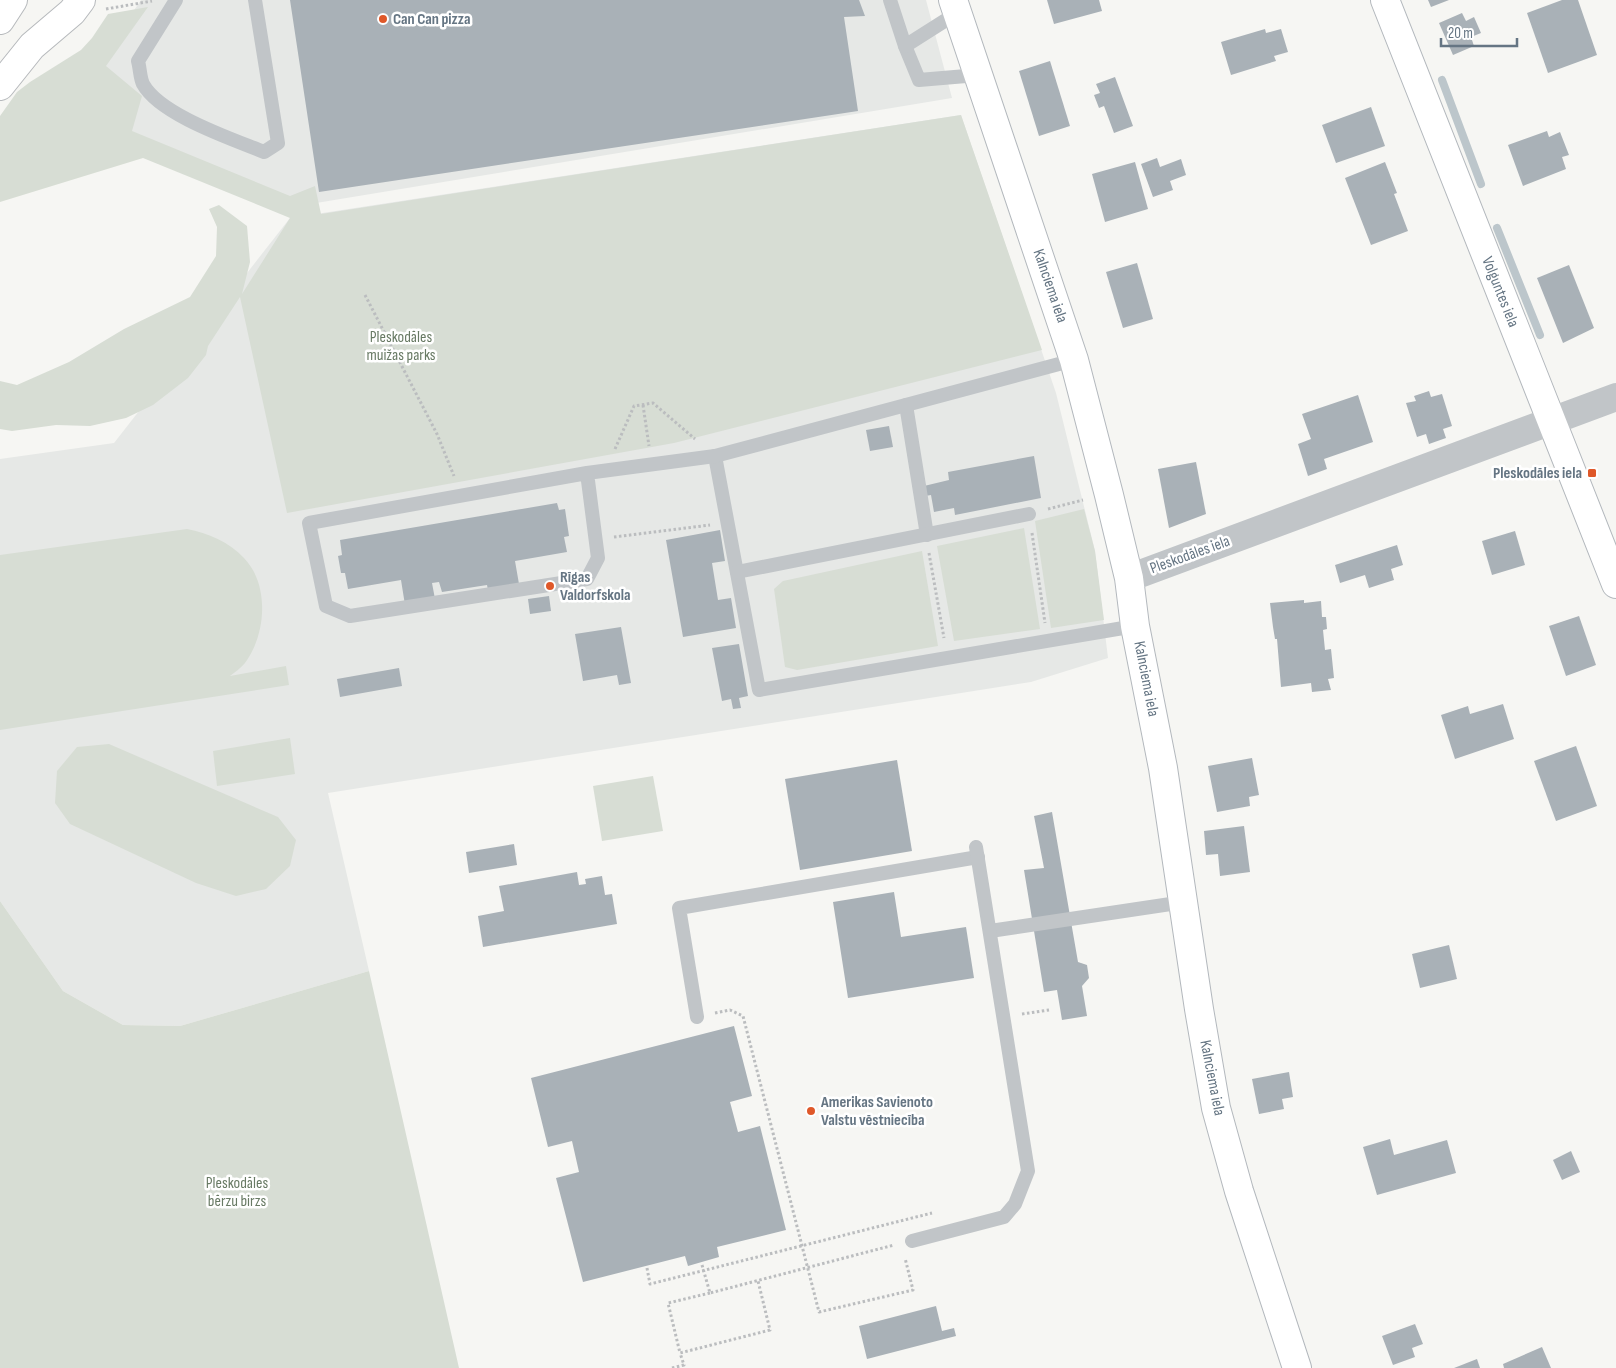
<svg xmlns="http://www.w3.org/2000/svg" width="1616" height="1368" font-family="'Sofia Sans Condensed',sans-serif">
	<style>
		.built { fill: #e6e8e6 }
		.green { fill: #d7ddd4 }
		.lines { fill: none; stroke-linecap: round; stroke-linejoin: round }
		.stream { stroke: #bcc6cb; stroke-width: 8 }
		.building { fill: #a9b1b7 }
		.secondary-casing { stroke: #b3b8bd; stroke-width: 30 }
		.highway-casing { stroke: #b6b9bc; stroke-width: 30 }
		.path { stroke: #bbbdbf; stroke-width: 3; stroke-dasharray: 2.5 2.5; stroke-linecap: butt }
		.lane { stroke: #c1c5c8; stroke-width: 14 }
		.street { stroke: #c1c5c8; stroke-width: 28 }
		.secondary { stroke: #fff; stroke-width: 28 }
		.highway { stroke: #fff; stroke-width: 28 }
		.poi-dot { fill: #df5829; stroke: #fff; stroke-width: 2 }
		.labels { text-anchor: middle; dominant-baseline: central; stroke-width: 5; stroke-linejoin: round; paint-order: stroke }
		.poi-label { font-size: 16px; font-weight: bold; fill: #657583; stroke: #fff; text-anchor: start }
		.street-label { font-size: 16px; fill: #657583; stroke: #fff }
		.park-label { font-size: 16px; fill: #687a64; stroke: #fff }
	</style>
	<rect width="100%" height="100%" fill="#f6f6f3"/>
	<g class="built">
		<polygon points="141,0 926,0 952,98 298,206 117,134 93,71"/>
		<polygon points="961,115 1056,393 1095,551 1108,658 1031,682 328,793 369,971 180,1026 123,1025 63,991 0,901 0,459 114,443 290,218"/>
	</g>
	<g class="green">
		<polygon points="148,7 106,66 142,96 132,131 290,196 315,186 321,214 961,115 1042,350 674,443 287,513 240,297 208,346 206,355 188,378 153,405 126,418 90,426 56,425 12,431 0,429 0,381 17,385 69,362 124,329 190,297 216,256 217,227 209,209 219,205 247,226 250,262 242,294 290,218 143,158 0,202 0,116 17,92 30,82 81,50 92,38 108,14"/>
		<polygon points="1084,509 1095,551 1104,620 1051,628 1035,521"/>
		<polygon points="1024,528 1040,629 954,641 937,546"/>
		<path d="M 187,529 C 208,533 229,542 244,558 C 270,585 266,635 245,663 C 241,668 235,672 230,676 L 286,666 L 289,685 L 0,730 L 0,555 Z"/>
		<polygon points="922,551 938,646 797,670 785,667 774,589 783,581"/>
		<polygon points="290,738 295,774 217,786 213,751"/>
		<polygon points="109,744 278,817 296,840 290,866 266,889 236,896 196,883 70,824 55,803 57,771 77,747"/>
		<polygon points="653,776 663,831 602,841 593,786"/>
		<polygon points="0,901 63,991 123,1025 180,1026 369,971 459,1368 0,1368"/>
	</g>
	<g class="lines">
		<g class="stream">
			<polyline points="1442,80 1481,184"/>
			<polyline points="1497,228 1540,335"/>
		</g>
	</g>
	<g class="building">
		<polygon points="290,0 859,0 865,16 844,17 858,111 319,192"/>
		<polygon points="1047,0 1099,0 1102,11 1054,24"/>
		<polygon points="1428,0 1449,0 1431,7"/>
		<polygon points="1562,0 1578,0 1597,55 1548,73 1527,13"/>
		<polygon points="1462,13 1466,21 1474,17 1481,33 1471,37 1474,46 1453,55 1439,23"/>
		<polygon points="1265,29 1266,33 1281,29 1288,52 1274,56 1276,61 1231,75 1221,42"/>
		<polygon points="1050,61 1070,126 1039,136 1019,71"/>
		<polygon points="1115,77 1133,126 1114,133 1104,106 1099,108 1094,95 1100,93 1096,84"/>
		<polygon points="1371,107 1385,146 1336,163 1322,125"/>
		<polygon points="1547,131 1549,137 1560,132 1569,155 1562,157 1566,169 1523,186 1508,145"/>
		<polygon points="1157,158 1160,167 1181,159 1186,175 1170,181 1173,190 1153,197 1141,164"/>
		<polygon points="1135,162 1148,209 1105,222 1092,174"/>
		<polygon points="1385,162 1397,193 1394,194 1408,231 1371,245 1345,178"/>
		<polygon points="1137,263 1153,319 1123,328 1106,272"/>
		<polygon points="1569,265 1594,328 1563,343 1537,278"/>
		<polygon points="1429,391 1431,397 1442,394 1452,426 1443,429 1446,438 1429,444 1426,434 1417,437 1406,403 1416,401 1414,396"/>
		<polygon points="1358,395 1373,442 1324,459 1327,469 1308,476 1298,444 1311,439 1302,414"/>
		<polygon points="889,426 893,447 870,451 866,430"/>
		<polygon points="1034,456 1041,498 955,515 954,508 934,512 931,495 925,496 924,486 949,480 948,472"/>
		<polygon points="1196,462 1206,514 1169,528 1158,469"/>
		<polygon points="557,503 559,510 565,509 569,536 564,537 567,552 515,561 519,584 488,590 487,585 442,592 439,582 432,583 435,599 405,605 401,580 348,589 345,573 341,573 338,556 342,555 340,540"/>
		<polygon points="720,530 725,561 712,563 718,600 731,598 736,628 683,637 666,540"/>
		<polygon points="1515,531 1525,565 1492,575 1482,541"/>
		<polygon points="1397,545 1403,565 1391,569 1394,580 1369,588 1365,575 1340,583 1335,565"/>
		<polygon points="549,596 551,611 530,614 528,599"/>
		<polygon points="1304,600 1304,603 1321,601 1322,617 1326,617 1327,629 1323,630 1325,650 1331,649 1334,678 1328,679 1331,690 1312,692 1311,683 1281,687 1277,639 1275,639 1273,627 1270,603"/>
		<polygon points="1579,616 1596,665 1566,676 1549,626"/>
		<polygon points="621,627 631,683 619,685 617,675 583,681 575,634"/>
		<polygon points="739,644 748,696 739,698 741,708 733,709 731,699 722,701 712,648"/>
		<polygon points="399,668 402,686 340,697 337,679"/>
		<polygon points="1503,704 1514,739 1455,759 1441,715 1468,706 1470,714"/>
		<polygon points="1576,746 1597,806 1556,821 1534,761"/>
		<polygon points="1252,758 1259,795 1249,797 1250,806 1217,812 1208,766"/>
		<polygon points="897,760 912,851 800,870 785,779"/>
		<polygon points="1052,812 1078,962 1087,965 1089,978 1082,986 1087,1016 1062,1020 1057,990 1044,992 1024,870 1044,868 1034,816"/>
		<polygon points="1244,826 1250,872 1220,876 1218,854 1206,855 1204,831"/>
		<polygon points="514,844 517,865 469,873 466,852"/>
		<polygon points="577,872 579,885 586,884 585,879 602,876 605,895 612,894 617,924 483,947 478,916 504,911 499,886"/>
		<polygon points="894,892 901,937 966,927 974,978 848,998 833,902"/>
		<polygon points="1449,945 1457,979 1420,988 1412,954"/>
		<polygon points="734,1026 752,1096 730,1102 738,1132 760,1126 786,1230 717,1247 719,1257 688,1266 685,1256 583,1282 556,1178 579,1172 572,1141 548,1147 531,1078"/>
		<polygon points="1289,1072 1293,1097 1282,1099 1284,1109 1259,1114 1252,1079"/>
		<polygon points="1390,1139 1394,1155 1447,1140 1456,1173 1377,1195 1363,1147"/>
		<polygon points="1571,1151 1580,1172 1562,1180 1553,1160"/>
		<polygon points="936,1306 942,1331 954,1328 956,1336 867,1359 859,1326"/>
		<polygon points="1415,1324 1423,1344 1412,1348 1415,1357 1393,1365 1382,1336"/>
		<polygon points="1542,1347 1551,1368 1504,1368 1503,1364"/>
		<polygon points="1477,1359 1480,1368 1454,1368"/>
	</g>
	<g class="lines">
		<defs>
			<g id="secondary">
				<polyline points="953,0 1074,360 1109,495 1129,578 1135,626 1163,768 1199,1009 1216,1108 1239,1191 1297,1368"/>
				<polyline points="1385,0 1616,584"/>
			</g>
			<g id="highway">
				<polyline points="0,20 13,0"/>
				<polyline points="0,86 32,46 72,12 81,0"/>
			</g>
		</defs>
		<use href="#secondary" class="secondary-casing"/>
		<use href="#highway" class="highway-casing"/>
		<g class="path">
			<polyline points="106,9 152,1"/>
			<polyline points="365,295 437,434 454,476"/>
			<polyline points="643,405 649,446"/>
			<polyline points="615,449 634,406 653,403 695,439"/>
			<polyline points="1048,509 1083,500"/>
			<polyline points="1032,533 1045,623"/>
			<polyline points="614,537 710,525"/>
			<polyline points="929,553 944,638"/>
			<polyline points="715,1013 730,1010 743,1016 819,1312 913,1290 905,1258"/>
			<polyline points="1022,1014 1049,1010"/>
			<polyline points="702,1265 710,1293 894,1245"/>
			<polyline points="647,1268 650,1284 932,1213"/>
			<polyline points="710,1293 668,1303 680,1353 770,1330 758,1281"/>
			<polyline points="672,1368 684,1365 680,1353"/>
		</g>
		<g class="lane">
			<path d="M 176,0 L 138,61 C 140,68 140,78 143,84 C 160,115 232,139 264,152 L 278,143 L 255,0"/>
			<polyline points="890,0 905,46 919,80 978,75"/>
			<polyline points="905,46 957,13"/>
			<polyline points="906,405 927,535"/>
			<polyline points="715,456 759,690 1135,626"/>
			<polyline points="587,473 598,558 587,579 350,616 326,606 309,523 587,473 715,456 1074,360"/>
			<polyline points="737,572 1029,514"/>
			<polyline points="990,931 1184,902"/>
			<polyline points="697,1017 679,908 978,857"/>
			<polyline points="912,1241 1004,1217 1015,1204 1028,1171 976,847"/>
		</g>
		<polyline class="street" points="1129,578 1616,397"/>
		<use href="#secondary" class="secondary"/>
		<use href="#highway" class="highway"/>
	</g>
	<g class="poi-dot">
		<circle cx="383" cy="19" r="5"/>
		<rect x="1587" y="468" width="10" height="10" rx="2.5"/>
		<circle cx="550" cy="586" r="5"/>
		<circle cx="811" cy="1111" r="5"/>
	</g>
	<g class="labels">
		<g class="poi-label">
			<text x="393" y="19">Can Can pizza</text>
			<text x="1582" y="473" text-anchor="end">Pleskodāles iela</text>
			<text x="560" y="577">Rīgas<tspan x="560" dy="18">Valdorfskola</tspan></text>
			<text x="821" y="1102">Amerikas Savienoto<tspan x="821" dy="18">Valstu vēstniecība</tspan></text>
		</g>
		<g class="street-label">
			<text transform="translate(1050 286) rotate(71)">Kalnciema iela</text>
			<text transform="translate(1500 292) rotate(68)">Volguntes iela</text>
			<text transform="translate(1190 555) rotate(-20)">Pleskodāles iela</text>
			<text transform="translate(1146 679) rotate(79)">Kalnciema iela</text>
			<text transform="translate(1212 1078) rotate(79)">Kalnciema iela</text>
		</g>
		<g class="park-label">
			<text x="401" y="337">Pleskodāles<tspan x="401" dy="18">muižas parks</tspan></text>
			<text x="237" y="1183">Pleskodāles<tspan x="237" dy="18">bērzu birzs</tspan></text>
		</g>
	</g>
	<path d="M1441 38v8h76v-8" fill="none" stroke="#657583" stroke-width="2.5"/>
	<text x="1448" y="38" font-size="15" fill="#657583" stroke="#ffffff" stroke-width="4" paint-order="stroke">20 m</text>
</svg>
